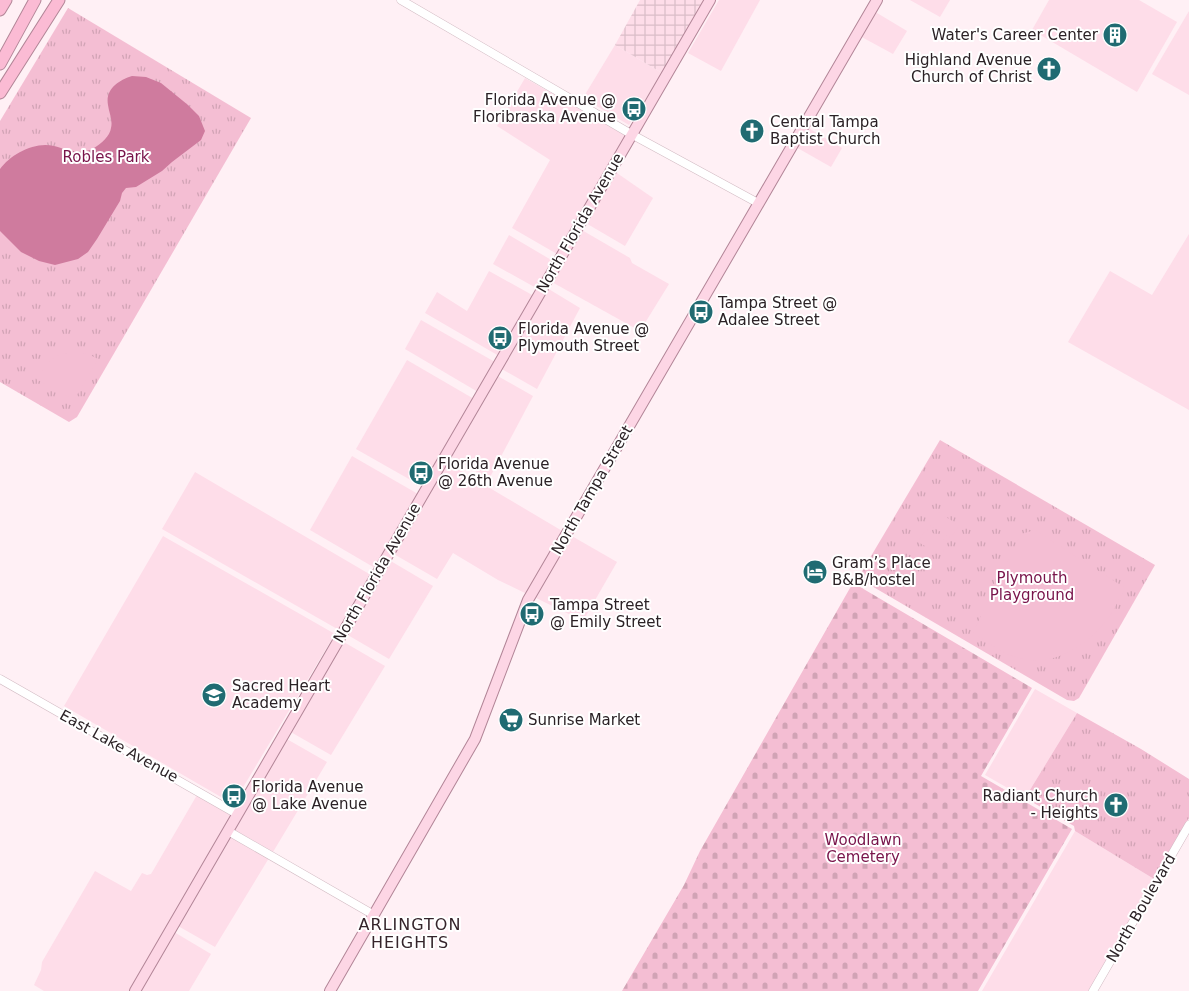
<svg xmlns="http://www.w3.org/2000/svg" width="1189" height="991" font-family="'DejaVu Sans',sans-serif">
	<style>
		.built { fill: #fedde9 }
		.industrial { fill: url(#industrial-grid) }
		.cemetery { fill: url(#cemetery-stones) }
		.park { fill: url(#park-tufts) }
		.garden { fill: #f4bed3 }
		.water { fill: #cf7b9e }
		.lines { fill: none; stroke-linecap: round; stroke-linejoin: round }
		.tertiary-casing { stroke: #d2bbc3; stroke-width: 9 }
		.primary-casing { stroke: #b28597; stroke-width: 12 }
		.motorway-casing { stroke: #b28597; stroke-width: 13 }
		.tertiary { stroke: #fff; stroke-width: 8 }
		.primary { stroke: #fdd6e5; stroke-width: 10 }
		.motorway { stroke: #fbbbd4; stroke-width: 11 }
		.labels { text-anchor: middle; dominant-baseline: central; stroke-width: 4; stroke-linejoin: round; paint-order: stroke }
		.poi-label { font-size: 15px; fill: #2b2226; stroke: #fff; text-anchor: start }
		.park-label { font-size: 15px; fill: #78134a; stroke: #fff }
		.street-label { font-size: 15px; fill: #2b2226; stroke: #fff }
		.neighbourhood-label { font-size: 16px; letter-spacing: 1px; fill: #35242b; stroke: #fff }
	</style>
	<defs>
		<pattern id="industrial-grid" width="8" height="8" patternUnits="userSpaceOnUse" patternTransform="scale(1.25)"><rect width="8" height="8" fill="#fedde9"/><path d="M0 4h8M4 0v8" fill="none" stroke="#dabdc8"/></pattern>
		<pattern id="cemetery-stones" width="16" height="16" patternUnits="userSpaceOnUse" patternTransform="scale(1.25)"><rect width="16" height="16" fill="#f4bed3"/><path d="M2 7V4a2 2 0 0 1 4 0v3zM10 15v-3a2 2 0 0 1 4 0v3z" fill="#d1a3b5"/></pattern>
		<pattern id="park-tufts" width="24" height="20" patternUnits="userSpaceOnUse" patternTransform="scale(1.25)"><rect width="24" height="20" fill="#f4bed3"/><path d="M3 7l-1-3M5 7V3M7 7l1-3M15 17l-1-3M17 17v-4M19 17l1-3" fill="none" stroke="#d1a3b5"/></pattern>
	</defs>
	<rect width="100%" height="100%" fill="#fff0f5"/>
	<g class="built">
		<polygon points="719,0 760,0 721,71 688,53"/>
		<polygon points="910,0 950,0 940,17"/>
		<polygon points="1049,0 1139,0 1177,22 1137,92 1032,30"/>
		<polygon points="872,10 907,31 893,54 858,35"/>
		<polygon points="1189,11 1189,95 1152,74"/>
		<polygon points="615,45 662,73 629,125 583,98"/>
		<polygon points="525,78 626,136 557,254 512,228 550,160 497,126"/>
		<polygon points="805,126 842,148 831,167 794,146"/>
		<polygon points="614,171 653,198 625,246 584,222"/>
		<polygon points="580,229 630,258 632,263 669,284 640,331 550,281"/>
		<polygon points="1189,234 1189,410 1068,342 1110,271 1152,295"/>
		<polygon points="509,235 553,261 538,289 493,264"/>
		<polygon points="489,271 534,296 499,356 425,313 437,292 467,311"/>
		<polygon points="547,288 580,308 537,389 500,368"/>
		<polygon points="421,320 495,362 478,392 405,349"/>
		<polygon points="407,360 474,399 423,487 356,449"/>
		<polygon points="496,375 533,396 489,479 450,456"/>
		<polygon points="352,456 418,494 375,568 310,530"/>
		<polygon points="446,462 564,532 527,594 498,580 453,553 437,579 392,553"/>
		<polygon points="195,472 371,575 339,630 162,529"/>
		<polygon points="570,535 617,562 583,621 534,597"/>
		<polygon points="163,536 335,634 233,804 64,706"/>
		<polygon points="389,560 433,586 389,659 346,634"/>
		<polygon points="342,641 385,666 331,755 289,731"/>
		<polygon points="1035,689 1077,713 1025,798 985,775"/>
		<polygon points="285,738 327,762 273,852 233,829"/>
		<polygon points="197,795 232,815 131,991 44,991 34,985 41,970 42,962 95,871 131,891 142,873 147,875 151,874 154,869"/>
		<polygon points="1075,831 1154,879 1089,991 982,991"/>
		<polygon points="229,836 269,858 215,947 178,926"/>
		<polygon points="174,932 211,954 189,991 139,991"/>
	</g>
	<polygon class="industrial" points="640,0 704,0 662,73 615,45"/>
	<polygon class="cemetery" points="855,584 1032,688 981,776 1072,829 978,991 622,991 684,885 700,851 850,588 852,585"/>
	<g class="park">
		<polygon points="68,8 251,118 77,417 69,422 0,382 0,121"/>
		<polygon points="940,440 1155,565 1079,698 1074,701 1067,700 858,578"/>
		<polygon points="1077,713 1141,749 1189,779 1189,818 1154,879 1075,831 1074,826 1025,798"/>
	</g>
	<g class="garden">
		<polygon points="61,353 88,354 98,359 74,400 36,379 50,361"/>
		<polygon points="936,511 959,525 951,538 929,525"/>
		<polygon points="926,529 948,542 941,555 918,542"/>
		<path d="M 1035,530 L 1125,588 C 1117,603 1110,619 1098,630 C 1079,650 1051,665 1023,659 C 1006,656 986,642 973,632 L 1021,534 Z"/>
	</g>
	<path class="water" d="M 132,76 L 146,77 L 161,83 L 188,105 L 199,116 L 205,131 L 201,140 L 172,162 L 162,171 L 136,187 L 126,188 L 122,193 L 120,201 L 97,239 L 88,252 L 78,259 L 55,265 L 39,261 L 21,252 L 0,231 L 0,169 C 11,154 35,141 54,146 C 66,149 81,156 94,148 C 101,144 110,136 111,128 C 113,120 109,113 108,105 C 105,89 119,80 132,76 Z"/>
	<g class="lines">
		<defs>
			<g id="tertiary">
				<polyline points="401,0 631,134 758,203"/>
				<polyline points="0,679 237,814"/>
				<polyline points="228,831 374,915"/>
				<polyline points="1093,991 1189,825"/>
			</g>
			<g id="primary">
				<polyline points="135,991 710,0"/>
				<polyline points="330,991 475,739 528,600 877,0"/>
			</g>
			<g id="motorway">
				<polyline points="0,10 6,0"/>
				<polyline points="0,64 35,0"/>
				<polyline points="0,93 59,0"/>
			</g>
		</defs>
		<use href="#tertiary" class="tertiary-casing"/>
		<use href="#primary" class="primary-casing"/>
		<use href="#motorway" class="motorway-casing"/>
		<use href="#tertiary" class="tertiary"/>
		<use href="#primary" class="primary"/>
		<use href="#motorway" class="motorway"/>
	</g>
	<defs>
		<symbol id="building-disc" viewBox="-11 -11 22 22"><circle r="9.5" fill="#206b72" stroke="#fff"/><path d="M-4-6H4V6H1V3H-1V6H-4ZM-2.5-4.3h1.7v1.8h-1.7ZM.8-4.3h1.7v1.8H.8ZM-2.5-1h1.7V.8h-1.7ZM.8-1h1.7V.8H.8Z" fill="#fff"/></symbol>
		<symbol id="church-disc" viewBox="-11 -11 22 22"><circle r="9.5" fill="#206b72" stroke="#fff"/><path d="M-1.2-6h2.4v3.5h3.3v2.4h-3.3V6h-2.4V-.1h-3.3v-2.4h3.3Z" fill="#fff"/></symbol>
		<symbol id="bus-disc" viewBox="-11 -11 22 22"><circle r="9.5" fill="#206b72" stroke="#fff"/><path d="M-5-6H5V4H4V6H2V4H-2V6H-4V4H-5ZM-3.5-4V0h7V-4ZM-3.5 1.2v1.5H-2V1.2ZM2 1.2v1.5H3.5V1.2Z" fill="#fff"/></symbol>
		<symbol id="hotel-disc" viewBox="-11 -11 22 22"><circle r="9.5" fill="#206b72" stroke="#fff"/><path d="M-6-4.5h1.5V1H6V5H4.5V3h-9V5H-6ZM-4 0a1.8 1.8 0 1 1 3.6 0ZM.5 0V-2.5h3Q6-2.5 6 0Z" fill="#fff"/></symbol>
		<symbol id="school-disc" viewBox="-11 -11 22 22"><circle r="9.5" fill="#206b72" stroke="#fff"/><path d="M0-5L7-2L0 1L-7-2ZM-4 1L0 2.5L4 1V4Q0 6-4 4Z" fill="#fff"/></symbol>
		<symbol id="supermarket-disc" viewBox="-11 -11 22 22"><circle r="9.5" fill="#206b72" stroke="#fff"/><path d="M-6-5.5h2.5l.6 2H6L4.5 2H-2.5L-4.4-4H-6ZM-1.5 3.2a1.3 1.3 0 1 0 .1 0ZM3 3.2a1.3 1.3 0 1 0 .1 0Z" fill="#fff"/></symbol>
	</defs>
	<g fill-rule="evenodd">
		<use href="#building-disc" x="1101" y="21" width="28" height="28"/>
		<use href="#church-disc" x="1035" y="55" width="28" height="28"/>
		<use href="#bus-disc" x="620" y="95" width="28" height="28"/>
		<use href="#church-disc" x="738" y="117" width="28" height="28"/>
		<use href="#bus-disc" x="687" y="298" width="28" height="28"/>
		<use href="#bus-disc" x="486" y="324" width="28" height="28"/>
		<use href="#bus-disc" x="407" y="459" width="28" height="28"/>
		<use href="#hotel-disc" x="801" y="558" width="28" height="28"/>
		<use href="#bus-disc" x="518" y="600" width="28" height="28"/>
		<use href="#school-disc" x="200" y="681" width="28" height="28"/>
		<use href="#supermarket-disc" x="497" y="706" width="28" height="28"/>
		<use href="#bus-disc" x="220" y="782" width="28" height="28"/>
		<use href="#church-disc" x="1102" y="791" width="28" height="28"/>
	</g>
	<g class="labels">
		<g class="poi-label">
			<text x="1098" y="35" text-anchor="end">Water's Career Center</text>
			<text x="1032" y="60" text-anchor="end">Highland Avenue<tspan x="1032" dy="17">Church of Christ</tspan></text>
			<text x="616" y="100" text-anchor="end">Florida Avenue @<tspan x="616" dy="17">Floribraska Avenue</tspan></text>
			<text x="770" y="122">Central Tampa<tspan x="770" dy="17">Baptist Church</tspan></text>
			<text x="718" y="303">Tampa Street @<tspan x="718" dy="17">Adalee Street</tspan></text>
			<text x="518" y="329">Florida Avenue @<tspan x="518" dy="17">Plymouth Street</tspan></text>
			<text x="438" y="464">Florida Avenue<tspan x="438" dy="17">@ 26th Avenue</tspan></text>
			<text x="832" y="563">Gram’s Place<tspan x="832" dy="17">B&amp;B/hostel</tspan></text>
			<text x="550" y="605">Tampa Street<tspan x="550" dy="17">@ Emily Street</tspan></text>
			<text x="232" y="686">Sacred Heart<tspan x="232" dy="17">Academy</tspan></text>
			<text x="528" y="720">Sunrise Market</text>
			<text x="252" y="787">Florida Avenue<tspan x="252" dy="17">@ Lake Avenue</tspan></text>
			<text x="1098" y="796" text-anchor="end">Radiant Church<tspan x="1098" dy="17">- Heights</tspan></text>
		</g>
		<g class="park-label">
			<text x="106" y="157">Robles Park</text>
			<text x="1032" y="578">Plymouth<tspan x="1032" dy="17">Playground</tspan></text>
			<text x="863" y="840">Woodlawn<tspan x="863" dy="17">Cemetery</tspan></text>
		</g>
		<g class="street-label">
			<text transform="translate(580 223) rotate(-60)">North Florida Avenue</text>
			<text transform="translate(592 490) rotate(-60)">North Tampa Street</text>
			<text transform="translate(377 573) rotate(-60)">North Florida Avenue</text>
			<text transform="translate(119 746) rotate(29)">East Lake Avenue</text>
			<text transform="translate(1141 908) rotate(-60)">North Boulevard</text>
		</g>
		<g class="neighbourhood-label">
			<text x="410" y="924">ARLINGTON<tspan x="410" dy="18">HEIGHTS</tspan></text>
		</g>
	</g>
</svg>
